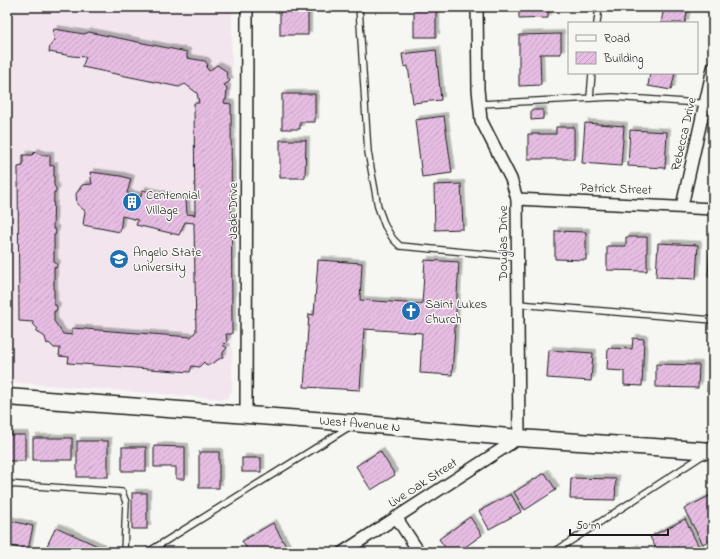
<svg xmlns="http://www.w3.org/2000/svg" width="720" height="559" font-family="'Indie Flower',sans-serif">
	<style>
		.built { fill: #f2e5ee }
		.building { fill: url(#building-hatch); stroke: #1c1c1c; filter: url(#shadow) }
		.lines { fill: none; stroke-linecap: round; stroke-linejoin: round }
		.lane-casing { stroke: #1c1c1c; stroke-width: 8 }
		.street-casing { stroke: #1c1c1c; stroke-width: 14 }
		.secondary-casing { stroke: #1c1c1c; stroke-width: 19 }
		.lane { stroke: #f6f6f2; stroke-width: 5.5 }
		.street { stroke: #f6f6f2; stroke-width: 11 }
		.secondary { stroke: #f6f6f2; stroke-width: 16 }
		.labels { text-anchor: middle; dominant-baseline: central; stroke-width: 3; stroke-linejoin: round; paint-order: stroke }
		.street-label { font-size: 13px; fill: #1c1c1c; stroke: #f6f6f2 }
		.poi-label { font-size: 13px; fill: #1c1c1c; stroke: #f6f6f2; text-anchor: start }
	</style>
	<defs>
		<pattern id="building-hatch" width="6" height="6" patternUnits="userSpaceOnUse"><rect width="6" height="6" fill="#e7bde3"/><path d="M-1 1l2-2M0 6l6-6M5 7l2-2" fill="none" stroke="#c6a2c2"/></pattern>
		<filter id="shadow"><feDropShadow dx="3.5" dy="-3.5" stdDeviation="0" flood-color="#0004"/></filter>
	</defs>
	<rect width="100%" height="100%" fill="#f6f6f2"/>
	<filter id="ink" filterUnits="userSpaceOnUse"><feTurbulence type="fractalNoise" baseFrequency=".025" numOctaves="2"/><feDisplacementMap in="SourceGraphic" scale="8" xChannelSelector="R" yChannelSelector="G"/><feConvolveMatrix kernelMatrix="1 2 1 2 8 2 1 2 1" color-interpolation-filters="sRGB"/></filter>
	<g filter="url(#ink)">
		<polygon class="built" points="7,7 232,7 231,104 232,391 226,399 7,382"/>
		<g class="building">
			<rect x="280" y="7" width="28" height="28"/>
			<rect x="414" y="7" width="22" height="30"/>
			<polygon points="519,7 548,7 548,18 519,19"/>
			<polygon points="664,7 688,7 685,23 661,23"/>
			<polygon points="54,29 84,34 89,32 187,52 187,58 205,61 208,65 206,67 209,71 217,65 226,71 227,77 230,81 224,85 227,88 226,100 225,100 224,103 231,104 232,334 226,334 227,341 223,345 227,348 223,352 223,357 207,366 204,362 199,367 192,366 190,372 68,363 69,357 59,356 60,348 54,348 49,343 47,344 45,337 36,331 38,329 33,324 33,322 19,321 18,167 23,166 23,155 32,155 35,152 42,155 50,155 50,166 54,165 54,185 56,189 56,192 54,192 53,229 55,229 56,232 55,235 54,235 54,262 55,262 57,265 56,268 54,267 54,305 56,305 57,308 56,311 54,311 54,321 63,334 72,335 72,328 191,337 196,331 194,223 185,222 179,235 136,225 138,220 122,216 120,232 83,225 85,211 77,204 76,194 82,185 92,184 90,172 121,176 131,179 127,193 141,197 142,190 186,200 187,214 195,215 194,103 199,103 197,93 185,84 179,87 82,67 86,57 72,56 49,52 50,46 55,40 53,34"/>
			<polygon points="561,34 561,54 540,54 541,85 519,86 519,35"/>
			<polygon points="436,50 441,100 413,103 408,66 404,67 402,54"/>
			<polygon points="650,73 675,73 671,90 648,86"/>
			<polygon points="282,94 315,94 315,122 300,122 300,129 282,129"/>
			<polygon points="531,110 543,110 543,119 531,120"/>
			<polygon points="444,116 452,173 422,177 415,120"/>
			<polygon points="713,122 713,175 709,175"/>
			<polygon points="585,123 624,126 621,166 582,163"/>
			<polygon points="556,127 574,127 574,159 528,159 528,134 556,134"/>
			<polygon points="630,130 667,132 665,168 628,166"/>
			<polygon points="280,140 306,140 305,178 280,178"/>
			<polygon points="461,184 463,229 435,230 434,185"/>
			<polygon points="555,231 586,232 586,260 555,259"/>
			<polygon points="626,237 647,237 647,271 607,270 607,246 626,246"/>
			<polygon points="710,242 713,243 713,278 708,277"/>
			<polygon points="658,243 698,245 696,279 656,277"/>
			<polygon points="318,260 362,263 360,300 422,304 425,260 459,262 452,375 420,373 422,333 364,329 360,390 304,387 309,314 314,315"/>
			<polygon points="633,338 644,339 642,386 624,385 624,371 607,370 608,348 632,349"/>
			<polygon points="549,350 593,353 591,381 547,378"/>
			<polygon points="709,360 713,360 713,391 707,391"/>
			<polygon points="656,364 699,365 698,388 656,387"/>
			<rect x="7" y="435" width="18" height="26"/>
			<rect x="33" y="438" width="39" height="22"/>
			<rect x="77" y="441" width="31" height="36"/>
			<polygon points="154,446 185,447 185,479 176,479 176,467 154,467"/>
			<rect x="122" y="447" width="24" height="24"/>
			<polygon points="380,451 395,475 371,490 356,466"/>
			<rect x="199" y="452" width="20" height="36"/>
			<rect x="242" y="458" width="19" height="14"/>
			<polygon points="545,473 556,490 525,510 514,492"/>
			<polygon points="571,478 616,479 615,500 570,499"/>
			<rect x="132" y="493" width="15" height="36"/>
			<polygon points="511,494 521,512 489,529 479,511"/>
			<polygon points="713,494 713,520 711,521 713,525 713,538 703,544 684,509"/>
			<polygon points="470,517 482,535 458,552 448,552 439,539"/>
			<polygon points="685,519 700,549 694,552 658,552 650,537"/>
			<polygon points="7,520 33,526 28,550 7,545"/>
			<polygon points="273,523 287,548 280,552 249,552 242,541"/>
			<polygon points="56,527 102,548 100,552 44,552"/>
			<polygon points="635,548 637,552 628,552"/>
		</g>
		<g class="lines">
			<defs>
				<g id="lane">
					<polyline points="359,7 368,152 378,207 385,226 393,239 400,246 517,257"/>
					<polyline points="597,23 599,7"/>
					<polyline points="590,98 592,73"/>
					<polyline points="480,104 613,97 713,104"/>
					<polyline points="518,304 713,320"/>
					<polyline points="7,484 122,492 126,502 124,552"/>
					<polyline points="148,552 349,427"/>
					<polyline points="554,552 705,454"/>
				</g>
				<g id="street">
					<polyline points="517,199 713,209"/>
					<polyline points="682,206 713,68"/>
					<polyline points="246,416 247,7"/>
					<polyline points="396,517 419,552"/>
					<polyline points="343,552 519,438 517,199 511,179 481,120 478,89 477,7"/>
				</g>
				<g id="secondary">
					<path id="s1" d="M 7,397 L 354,423 L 519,438 L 713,451"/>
				</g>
			</defs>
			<use href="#lane" class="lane-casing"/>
			<use href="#street" class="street-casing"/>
			<use href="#secondary" class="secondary-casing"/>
			<use href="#lane" class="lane"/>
			<use href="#street" class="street"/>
			<use href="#secondary" class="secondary"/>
		</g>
	</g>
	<defs>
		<symbol id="building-disc" viewBox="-11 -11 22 22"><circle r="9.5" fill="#1f6fb2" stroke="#f6f6f2"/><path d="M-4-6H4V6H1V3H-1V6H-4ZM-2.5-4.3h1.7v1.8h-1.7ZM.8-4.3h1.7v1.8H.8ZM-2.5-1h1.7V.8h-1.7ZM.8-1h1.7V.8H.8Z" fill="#fff"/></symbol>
		<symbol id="university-disc" viewBox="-11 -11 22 22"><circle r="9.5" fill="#1f6fb2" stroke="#f6f6f2"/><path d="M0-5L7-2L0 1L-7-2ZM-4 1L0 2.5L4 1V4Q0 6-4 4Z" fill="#fff"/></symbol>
		<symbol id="church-disc" viewBox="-11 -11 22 22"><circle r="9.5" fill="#1f6fb2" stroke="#f6f6f2"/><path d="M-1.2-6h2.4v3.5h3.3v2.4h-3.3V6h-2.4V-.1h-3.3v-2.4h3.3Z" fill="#fff"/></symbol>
	</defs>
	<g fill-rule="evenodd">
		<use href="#building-disc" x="121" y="191" width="22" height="22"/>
		<use href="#university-disc" x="108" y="248" width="22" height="22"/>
		<use href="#church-disc" x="400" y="300" width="22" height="22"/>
	</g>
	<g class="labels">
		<g class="street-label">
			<text transform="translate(684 134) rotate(-77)">Rebecca Drive</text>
			<text transform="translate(616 189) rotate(2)">Patrick Street</text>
			<text transform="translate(233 211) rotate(-90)">Jade Drive</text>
			<text transform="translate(503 243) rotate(-90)">Douglas Drive</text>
			<text stroke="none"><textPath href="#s1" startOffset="354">West Avenue N</textPath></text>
			<text transform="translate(423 483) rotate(-33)">Live Oak Street</text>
		</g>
		<g class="poi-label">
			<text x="146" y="195">Centennial<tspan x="146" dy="15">Village</tspan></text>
			<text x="133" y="252">Angelo State<tspan x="133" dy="15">University</tspan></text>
			<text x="425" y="304">Saint Lukes<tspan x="425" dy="15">Church</tspan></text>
		</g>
	</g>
	<rect width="720" height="559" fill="none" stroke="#f6f6f2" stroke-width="24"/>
	<rect x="12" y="12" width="696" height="535" fill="none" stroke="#1c1c1c" stroke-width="1.5" filter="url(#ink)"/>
	<rect x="568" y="22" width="130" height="52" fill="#f6f6f2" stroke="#9f9f9c"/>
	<rect x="576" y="35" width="20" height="6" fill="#f6f6f2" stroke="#9f9f9c"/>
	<text x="604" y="42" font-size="12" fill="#1c1c1c">Road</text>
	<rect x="576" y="52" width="20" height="12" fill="url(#building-hatch)" stroke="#9f9f9c"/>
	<text x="604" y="62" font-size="12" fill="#1c1c1c">Building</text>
	<path d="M570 529v6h98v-6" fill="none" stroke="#1c1c1c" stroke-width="2"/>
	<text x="576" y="529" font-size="12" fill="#1c1c1c" stroke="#f6f6f2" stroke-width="3" paint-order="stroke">50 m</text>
</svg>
